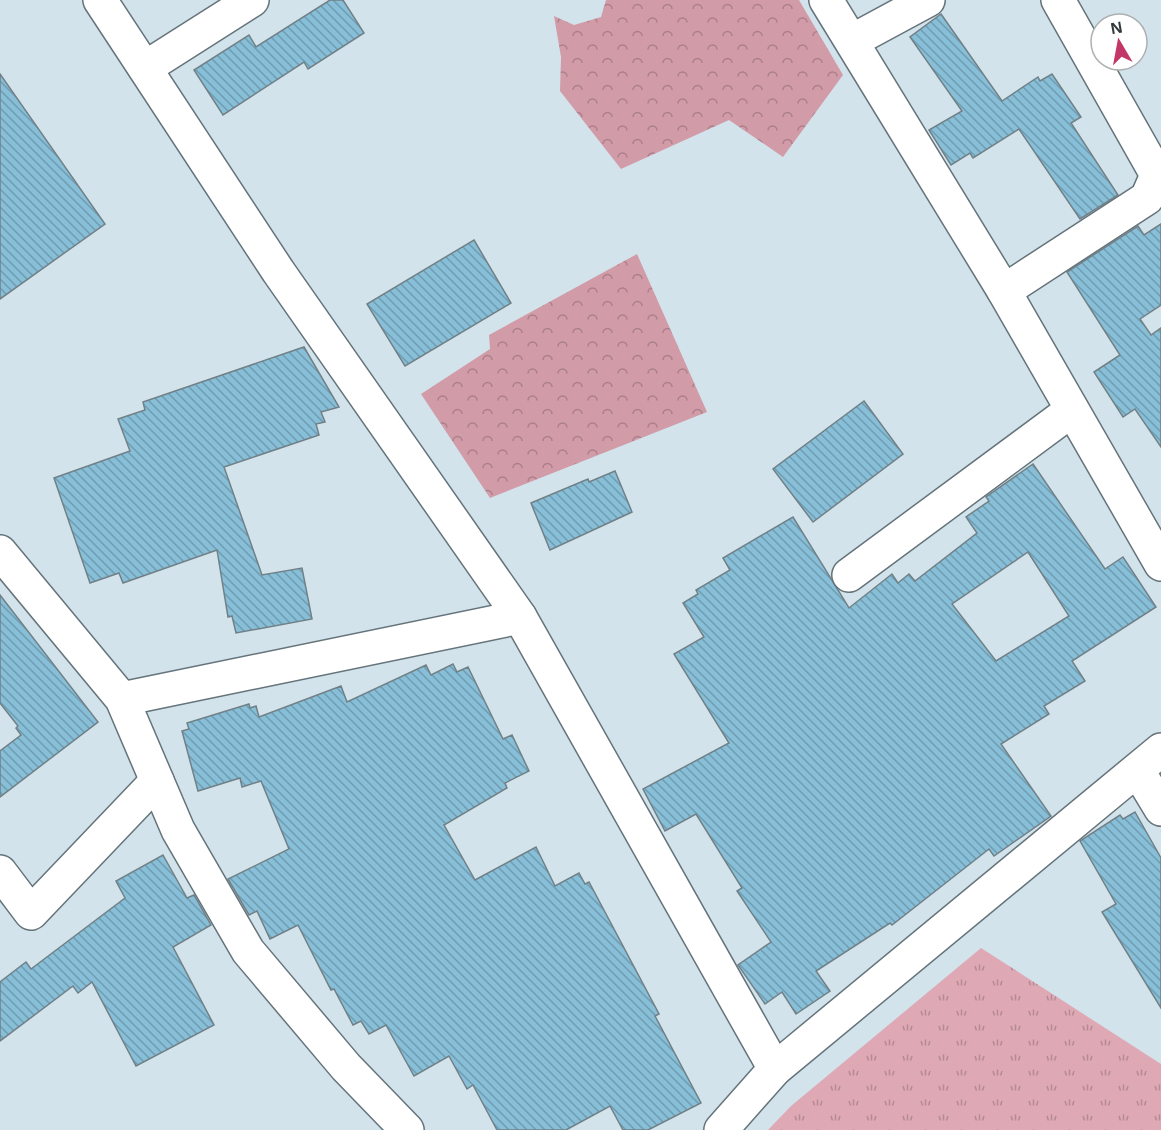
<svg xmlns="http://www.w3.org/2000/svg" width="1161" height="1130" font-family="Helvetica,sans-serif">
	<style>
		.forest { fill: url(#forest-crowns) }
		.park { fill: url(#park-tufts) }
		.building { fill: url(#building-back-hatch); stroke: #718087; stroke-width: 1.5; fill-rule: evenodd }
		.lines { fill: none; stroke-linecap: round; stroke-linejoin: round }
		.minor-casing { stroke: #65737a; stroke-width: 36 }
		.minor { stroke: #fff; stroke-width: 33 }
	</style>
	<defs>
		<pattern id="forest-crowns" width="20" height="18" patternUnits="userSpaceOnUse" patternTransform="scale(1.5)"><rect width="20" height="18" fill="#d29ba8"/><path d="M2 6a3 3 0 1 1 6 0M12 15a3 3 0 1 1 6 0" fill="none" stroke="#ab7f8a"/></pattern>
		<pattern id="park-tufts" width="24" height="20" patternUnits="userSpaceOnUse" patternTransform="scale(1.5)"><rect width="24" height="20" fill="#dea8b4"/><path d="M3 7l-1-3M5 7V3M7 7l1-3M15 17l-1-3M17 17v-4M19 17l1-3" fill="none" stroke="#b58a94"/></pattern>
		<pattern id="building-back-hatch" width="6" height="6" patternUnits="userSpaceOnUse" patternTransform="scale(1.5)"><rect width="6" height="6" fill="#88bfd8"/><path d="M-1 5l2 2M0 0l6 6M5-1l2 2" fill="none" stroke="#709cb0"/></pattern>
	</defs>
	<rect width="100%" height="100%" fill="#d2e3eb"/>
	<g class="forest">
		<polygon points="606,0 799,0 843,75 783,157 729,120 621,169 560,91 561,57 554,16 574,25 601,17"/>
		<polygon points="637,254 707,412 490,498 421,394 490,349 489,335"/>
	</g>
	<polygon class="park" points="981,948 1161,1064 1161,1130 768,1130 791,1106"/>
	<g class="building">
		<polygon points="330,0 343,0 364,33 308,69 304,62 223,115 194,70 249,35 256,47"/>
		<polygon points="941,14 1002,101 1038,77 1040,81 1052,74 1081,117 1071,123 1118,195 1080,219 1019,129 973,158 970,153 951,165 929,130 962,111 910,37"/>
		<polygon points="0,74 105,224 0,299"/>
		<polygon points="1161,224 1161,305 1140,319 1151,335 1161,328 1161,447 1135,409 1123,417 1094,372 1120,355 1067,272 1138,226 1144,235"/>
		<polygon points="474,240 511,303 405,366 367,304"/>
		<polygon points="304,347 339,407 321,412 325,422 316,424 319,435 224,467 262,575 302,568 312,619 236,633 232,616 228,617 217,550 123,583 119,573 90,583 54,478 130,451 118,419 145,410 143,402"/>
		<polygon points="864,401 903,454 813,522 773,469"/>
		<path d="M 1033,464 L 1105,569 L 1123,557 L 1156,607 L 1072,661 L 1085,681 L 1044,706 L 1049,714 L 1001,744 L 1051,816 L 994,856 L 989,849 L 892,925 L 890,923 L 816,971 L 830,991 L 796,1014 L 782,992 L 765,1004 L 738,965 L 771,942 L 737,891 L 742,888 L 696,814 L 665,831 L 643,789 L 729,743 L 674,654 L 704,637 L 683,603 L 698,594 L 696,590 L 730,570 L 723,558 L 793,517 L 849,608 L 892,574 L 898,583 L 909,574 L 915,581 L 977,533 L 966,517 L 989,501 L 986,497 ZM 1028,552 L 1069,616 L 996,661 L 952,604 Z"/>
		<polygon points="615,471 632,512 550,550 531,503 588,479 589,482"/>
		<polygon points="0,595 98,722 0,797 0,751 21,735 16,728 18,726 0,703"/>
		<polygon points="453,664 457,672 468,667 503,739 512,735 529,771 505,783 507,788 444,825 475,880 536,847 555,886 579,873 585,884 589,882 659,1014 655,1016 701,1103 648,1130 623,1130 610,1106 566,1130 497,1130 473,1085 467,1089 449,1056 414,1076 386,1025 369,1034 361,1021 353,1025 334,989 331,990 298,925 270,939 257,911 249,915 228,879 289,849 261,781 242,787 240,778 198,791 182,731 189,729 187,723 249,704 250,708 256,706 259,717 341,686 347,702 426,665 431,675"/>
		<polygon points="1135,812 1161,858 1161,1008 1102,912 1116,904 1080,841 1120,815 1123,819"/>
		<polygon points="163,855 187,898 194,895 211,925 173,947 214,1025 136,1066 92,982 78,993 73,986 0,1041 0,982 26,962 31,969 125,898 116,881"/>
	</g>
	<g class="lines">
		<defs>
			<g id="minor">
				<polyline points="100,0 278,271 520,617 775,1069"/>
				<polyline points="826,0 1004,291 1161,564"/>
				<polyline points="852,41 928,0"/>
				<polyline points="145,68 252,0"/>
				<polyline points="1004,291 1147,198 1157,175 1058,0"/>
				<polyline points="0,552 122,699 178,830 248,951 346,1067 407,1130"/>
				<polyline points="849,575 1072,410"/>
				<polyline points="122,699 520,617"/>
				<polyline points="1138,771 1161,809"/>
				<polyline points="0,872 31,913 157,781"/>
				<polyline points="721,1130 775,1069 1161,750"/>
			</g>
		</defs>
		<use href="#minor" class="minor-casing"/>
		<use href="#minor" class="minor"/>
	</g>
	<g transform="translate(1119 42) rotate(350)"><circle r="28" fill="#ffffff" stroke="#adb0b1" stroke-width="1.5"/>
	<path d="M0-4.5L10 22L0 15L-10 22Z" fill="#c33668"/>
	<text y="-9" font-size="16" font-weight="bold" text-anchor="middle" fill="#32393c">N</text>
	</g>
</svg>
